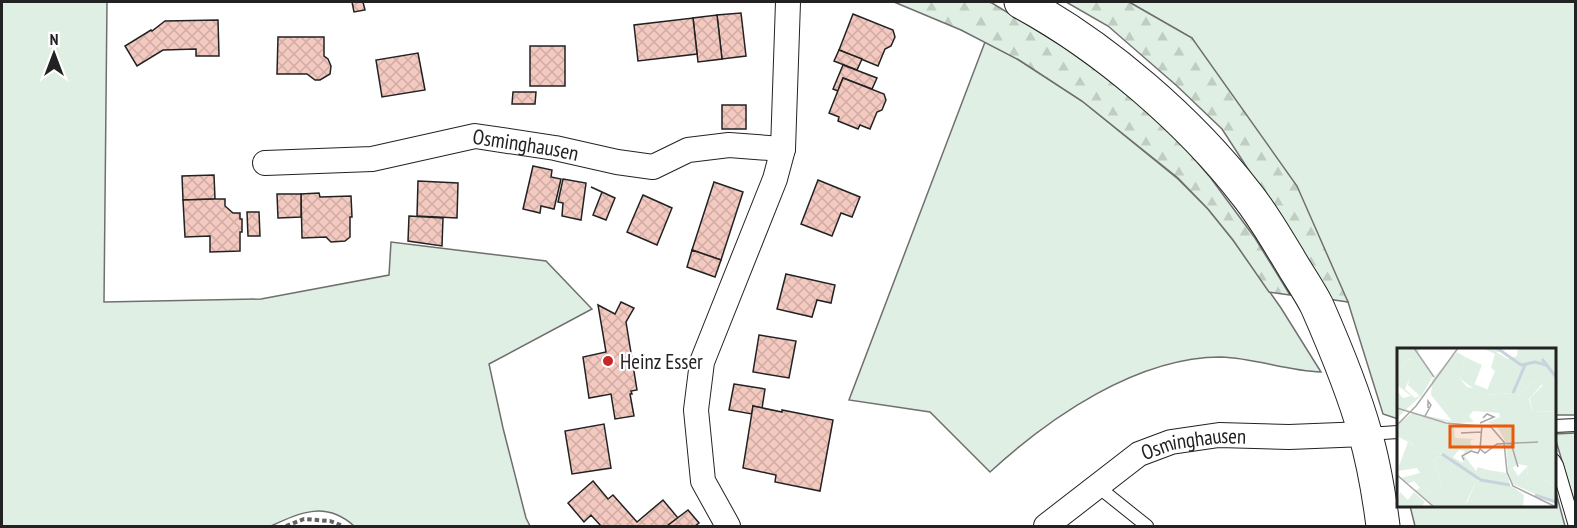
<svg xmlns="http://www.w3.org/2000/svg" width="1577" height="528" font-family="'PT Sans Narrow',sans-serif">
	<style>
		.green { fill: #e0efe3; stroke: #6f6f6f; stroke-width: 1.5 }
		.forest { fill: url(#forest-firs); stroke: #6f6f6f; stroke-width: 1.5 }
		.building { fill: url(#building-cross-hatch); stroke: #222; stroke-width: 1.5 }
		.lines { fill: none; stroke-linecap: round; stroke-linejoin: round }
		.service-casing { stroke: #222; stroke-width: 14 }
		.minor-casing { stroke: #222; stroke-width: 26 }
		.secondary-casing { stroke: #222; stroke-width: 35 }
		.path { stroke: #646464; stroke-width: 4; stroke-dasharray: 4.5 3; stroke-linecap: butt }
		.service { stroke: #fff; stroke-width: 12 }
		.minor { stroke: #fff; stroke-width: 24 }
		.secondary { stroke: #fff; stroke-width: 33 }
		.poi-dot { fill: #c62828; stroke: #fff; stroke-width: 2 }
		.labels { text-anchor: middle; dominant-baseline: central; stroke-width: 4.5; stroke-linejoin: round; paint-order: stroke }
		.street-label { font-size: 21px; fill: #222; stroke: #fff }
		.poi-label { font-size: 21px; fill: #222; stroke: #fff; text-anchor: start }
		.inset-river { fill: none; stroke: #c7d3dd; stroke-width: 3 }
		.inset-road { fill: none; stroke: #a7a7a7; stroke-width: 1.5 }
		.view { fill: #e8590c; fill-opacity: 0.15; stroke: #e8590c; stroke-width: 3 }
		.inset-edge { fill: none; stroke: #222; stroke-width: 3 }
	</style>
	<defs>
		<pattern id="forest-firs" width="22" height="20" patternUnits="userSpaceOnUse" patternTransform="scale(1.5)"><rect width="22" height="20" fill="#e0efe3"/><path d="M5 1l3.5 6h-7zM16 11l3.5 6h-7z" fill="#c0cdc2"/></pattern>
		<pattern id="building-cross-hatch" width="8" height="8" patternUnits="userSpaceOnUse" patternTransform="scale(1.5)"><rect width="8" height="8" fill="#f3c9c0"/><path d="M0 0l8 8M0 8l8-8" fill="none" stroke="#d0aca5"/></pattern>
	</defs>
	<rect width="100%" height="100%" fill="#fff"/>
	<g class="green">
		<path d="M 2,2 L 107,2 L 104,302 L 261,299 L 389,275 L 391,242 L 546,261 L 592,309 L 489,364 L 503,428 L 526,518 L 530,526 L 354,526 C 326,501 301,512 271,526 L 2,526 Z"/>
		<polygon points="1129,2 1575,2 1575,415 1555,415 1554,350 1398,350 1398,419 1383,414 1348,302 1192,38"/>
		<path d="M 985,42 L 1019,60 L 1082,101 L 1178,179 L 1208,209 L 1233,240 L 1281,308 L 1321,372 C 1287,371 1255,358 1221,357 C 1137,357 1050,417 990,472 L 930,412 L 849,400 Z"/>
		<polygon points="1575,433 1576,433 1575,505 1554,434"/>
		<polygon points="1555,489 1565,526 1415,526 1410,506 1554,506"/>
	</g>
	<g class="forest">
		<polygon points="894,2 989,2 992,3 1062,46 1154,112 1210,177 1255,238 1290,295 1269,292 1233,240 1208,209 1178,178 1082,101 1019,60 961,30"/>
		<polygon points="1066,2 1129,2 1192,38 1297,186 1348,302 1328,299 1272,206 1222,129 1177,86 1108,26"/>
	</g>
	<g class="building">
		<polygon points="352,2 363,2 365,10 354,12"/>
		<polygon points="741,13 746,56 722,59 717,15"/>
		<polygon points="853,14 893,30 895,37 891,46 885,49 878,66 839,50"/>
		<polygon points="717,15 722,59 698,62 693,18"/>
		<polygon points="693,18 697,54 638,61 634,25"/>
		<polygon points="218,20 219,56 196,56 196,49 163,50 137,66 125,46 151,30 152,31 165,21"/>
		<polygon points="278,37 324,37 324,56 328,59 331,66 330,74 320,80 315,80 307,74 277,74"/>
		<rect x="530" y="46" width="35" height="40"/>
		<polygon points="839,50 862,59 857,70 834,61"/>
		<polygon points="418,53 425,90 382,97 376,60"/>
		<polygon points="843,65 877,78 872,89 843,78 838,91 833,89"/>
		<polygon points="843,78 884,94 886,100 882,110 877,112 870,129 860,125 858,129 838,121 839,117 829,113"/>
		<polygon points="513,92 536,92 535,104 512,104"/>
		<rect x="722" y="105" width="24" height="24"/>
		<polygon points="533,166 552,170 551,177 561,179 554,209 541,206 540,213 523,209"/>
		<polygon points="214,175 215,199 183,200 182,176"/>
		<polygon points="563,179 586,183 581,220 562,216 563,203 558,202"/>
		<polygon points="818,180 860,197 852,217 841,213 832,236 801,224"/>
		<polygon points="418,181 458,183 457,218 417,216"/>
		<polygon points="714,182 743,192 721,260 692,250"/>
		<polygon points="591,187 615,198 606,220 593,215 602,192"/>
		<polygon points="319,193 320,197 351,196 352,217 350,217 350,237 345,241 331,242 326,237 302,238 301,194"/>
		<polygon points="277,194 301,194 301,217 278,218"/>
		<polygon points="643,195 672,208 657,245 627,232"/>
		<polygon points="215,199 225,199 225,206 233,213 240,213 240,219 242,219 242,232 240,232 240,251 210,252 210,236 185,237 183,200"/>
		<polygon points="247,212 259,212 260,236 248,236"/>
		<polygon points="409,216 443,218 442,246 408,241"/>
		<polygon points="692,250 721,260 715,277 687,267"/>
		<polygon points="786,274 835,285 831,303 817,300 812,317 777,309"/>
		<polygon points="621,302 634,308 626,322 637,390 631,391 632,394 630,394 634,416 615,419 611,394 589,398 583,357 606,352 598,305 615,314"/>
		<polygon points="759,335 796,341 789,378 753,372"/>
		<polygon points="734,384 765,389 762,408 753,406 752,414 729,410"/>
		<polygon points="753,406 782,412 782,410 833,420 820,491 775,482 776,475 743,468"/>
		<polygon points="604,424 611,468 572,474 565,431"/>
		<polygon points="593,481 608,499 613,495 637,522 663,500 678,518 667,526 601,526 591,515 584,522 568,503"/>
		<polygon points="688,510 699,523 695,526 667,526"/>
	</g>
	<g class="lines">
		<defs>
			<g id="service">
				<polyline points="1554,426 1576,425"/>
				<polyline points="1367,434 1398,432"/>
				<polyline points="1554,460 1557,465 1575,526"/>
				<polyline points="1097,486 1147,526"/>
			</g>
			<g id="minor">
				<path id="s1" d="M 265,163 L 372,159 L 475,136 L 555,148 L 617,162 L 653,167 L 688,150 L 729,145 L 783,149"/>
				<polyline points="728,526 703,481 696,410 702,362 775,179 783,149 788,2"/>
				<path id="s2" d="M 1046,526 L 1139,454 L 1171,442 L 1219,435 L 1289,437 L 1365,434"/>
			</g>
			<path id="secondary" d="M 1021,2 C 1103,46 1190,121 1247,195 C 1263,215 1276,238 1289,259 C 1298,275 1309,290 1317,306 C 1335,347 1353,390 1365,433 C 1374,464 1379,495 1383,526"/>
		</defs>
		<use href="#service" class="service-casing"/>
		<use href="#minor" class="minor-casing"/>
		<use href="#secondary" class="secondary-casing"/>
		<polyline class="path" points="286,526 304,519 330,521 343,526"/>
		<use href="#service" class="service"/>
		<use href="#minor" class="minor"/>
		<use href="#secondary" class="secondary"/>
	</g>
	<circle class="poi-dot" cx="608" cy="361" r="6"/>
	<g class="labels">
		<g class="street-label">
			<text stroke="none"><textPath href="#s1" startOffset="264">Osminghausen</textPath></text>
			<text stroke="none"><textPath href="#s2" startOffset="174">Osminghausen</textPath></text>
		</g>
		<g class="poi-label">
			<text x="620" y="361">Heinz Esser</text>
		</g>
	</g>
	<g transform="translate(1397 348)">
		<rect width="159" height="159" fill="#fff"/>
		<path d="M 0,0 L 23,0 L 21,5 L 36,28 L 24,49 L 11,37 L 16,12 L 10,11 L 3,22 L 0,21 ZM 60,4 L 68,9 L 63,31 L 70,39 L 75,40 L 77,36 L 92,42 L 89,47 L 116,45 L 123,26 L 121,47 L 135,35 L 145,36 L 132,51 L 135,63 L 159,64 L 159,138 L 146,132 L 149,122 L 131,122 L 130,128 L 121,128 L 131,118 L 121,116 L 111,123 L 109,95 L 101,80 L 91,74 L 103,69 L 102,65 L 76,63 L 72,68 L 77,74 L 62,75 L 46,73 L 30,69 L 29,68 L 31,63 L 30,68 L 55,73 L 34,47 L 35,33 L 30,40 L 37,29 ZM 15,65 L 57,78 L 58,90 L 77,91 L 73,93 L 76,102 L 66,107 L 68,103 L 62,102 L 56,109 L 66,115 L 67,107 L 79,123 L 81,119 L 91,122 L 91,131 L 79,133 L 69,155 L 63,153 L 60,159 L 38,159 L 25,150 L 44,136 L 37,112 L 42,108 L 53,112 L 40,103 L 18,99 L 4,86 L 0,77 Z" fill="#e0efe3"/>
		<path d="M 85,0 L 101,0 L 108,3 L 99,4 L 111,11 L 120,8 L 121,0 L 159,0 L 159,64 L 135,63 L 133,50 L 146,37 L 135,35 L 121,47 L 122,26 L 116,45 L 88,47 L 98,23 L 94,20 L 98,6 ZM 68,9 L 85,17 L 76,40 L 63,31 ZM 10,11 L 16,12 L 17,20 L 8,41 L 18,50 L 25,47 L 0,70 L 0,43 L 6,50 L 14,48 L 0,37 L 0,21 L 3,22 ZM 0,80 L 15,97 L 40,103 L 54,114 L 42,108 L 37,112 L 44,136 L 25,150 L 18,143 L 23,140 L 17,133 L 10,136 L 4,130 L 23,125 L 20,120 L 0,123 L 11,94 L 0,88 ZM 116,120 L 121,128 L 130,128 L 131,122 L 151,122 L 146,132 L 159,138 L 159,156 L 116,136 L 111,123 ZM 91,122 L 110,125 L 113,137 L 127,147 L 126,159 L 60,159 L 62,153 L 70,155 L 79,133 L 87,133 L 79,124 L 88,132 ZM 3,144 L 11,152 L 17,144 L 28,154 L 24,159 L 0,159 Z" fill="#e0efe3"/>
		<path class="inset-river" d="M 100,0 L 124,17 L 138,14 L 149,17M 145,11 L 159,29M 116,45 L 128,17M 45,106 L 84,132 L 113,137M 138,147 L 159,154"/>
		<path class="inset-road" d="M 17,0 L 37,29M 0,60 L 49,75 L 94,79 L 107,94 L 110,124 L 116,138 L 159,159M 28,68 L 34,57 L 31,53 L 31,60M 83,75 L 97,69 L 90,66 L 86,70M 0,77 L 19,58 L 61,0M 64,85 L 84,84M 114,95 L 121,119M 83,101 L 85,77M 67,112 L 65,108 L 74,103 L 81,105 L 83,101 L 88,105 L 100,96 L 141,94M 0,127 L 37,159"/>
		<path class="view" d="M 53,78 L 116,78 L 116,99 L 53,99 Z"/>
		<rect width="159" height="159" class="inset-edge"/>
	</g>
	<rect width="1577" height="528" fill="none" stroke="#222222" stroke-width="6"/>
	<g transform="translate(54 54)" stroke="#ffffff" stroke-width="4.5" paint-order="stroke">
	<path d="M0-4.5L10 22L0 15L-10 22Z" fill="#222222"/>
	<text y="-9" font-size="16" font-weight="bold" text-anchor="middle" fill="#222222">N</text>
	</g>
</svg>
